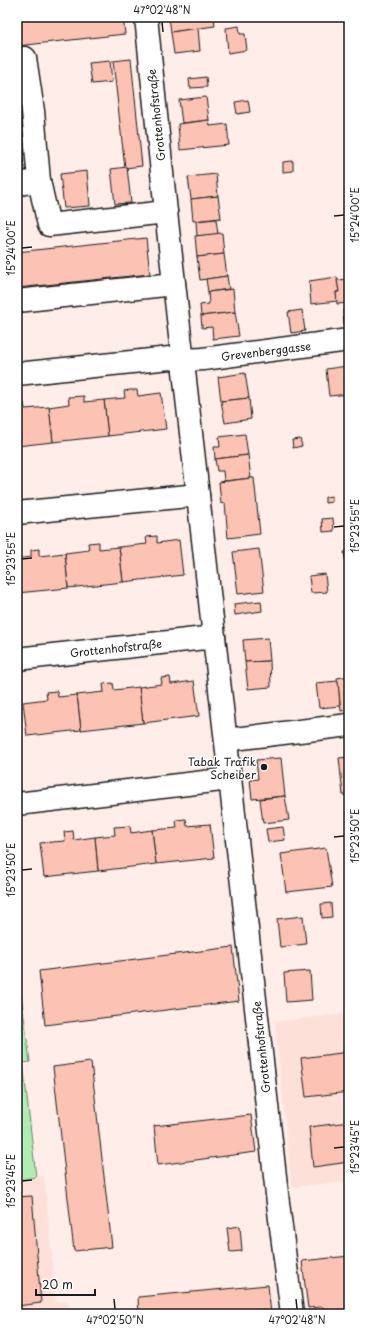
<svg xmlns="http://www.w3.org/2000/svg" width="366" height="1331" font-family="'Playpen Sans',sans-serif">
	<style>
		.built { fill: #fde0d8 }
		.green { fill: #b0edb4; stroke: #668468 }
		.building { fill: #fcc2b4; stroke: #1c1c1c }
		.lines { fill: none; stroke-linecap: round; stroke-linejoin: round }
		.minor-casing { stroke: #1c1c1c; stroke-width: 25 }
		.major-casing { stroke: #1c1c1c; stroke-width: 25 }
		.minor { stroke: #fff; stroke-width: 22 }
		.major { stroke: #fff; stroke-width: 22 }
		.ticks { fill: none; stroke: #1c1c1c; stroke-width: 1.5 }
		.poi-dot { fill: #1c1c1c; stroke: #fff; stroke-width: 1.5 }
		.labels { text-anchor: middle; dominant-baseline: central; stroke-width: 3; stroke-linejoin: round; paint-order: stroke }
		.street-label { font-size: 11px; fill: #1c1c1c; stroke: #fff }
		.poi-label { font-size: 11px; fill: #1c1c1c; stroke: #fff; text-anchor: end }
		.neatline { fill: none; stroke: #1c1c1c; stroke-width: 1.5 }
		.ticks-label { font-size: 10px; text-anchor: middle; fill: #1c1c1c }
	</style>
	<rect width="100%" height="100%" fill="#feede8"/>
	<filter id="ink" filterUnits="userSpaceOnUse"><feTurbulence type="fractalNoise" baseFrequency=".025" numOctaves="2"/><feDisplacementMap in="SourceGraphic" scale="8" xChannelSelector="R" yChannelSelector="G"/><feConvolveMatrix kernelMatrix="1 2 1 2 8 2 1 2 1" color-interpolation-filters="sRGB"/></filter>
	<g filter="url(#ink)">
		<g class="built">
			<polygon points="349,1013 349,1181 292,1187 275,1022"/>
			<polygon points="44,1176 56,1302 68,1301 69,1314 17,1314 17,1180"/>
		</g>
		<polygon class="green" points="17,963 30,1062 23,1063 36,1177 17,1180"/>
		<g class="building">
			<polygon points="17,17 123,17 125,34 17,46"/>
			<polygon points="169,17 214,17 215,26 171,32"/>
			<polygon points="239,26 240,34 245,34 247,50 228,53 226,28"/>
			<polygon points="198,28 200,51 174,54 171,32"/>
			<polygon points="131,59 142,166 125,168 113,61"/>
			<polygon points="110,61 112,82 92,84 89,63"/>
			<polygon points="206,77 207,87 190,88 189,79"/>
			<polygon points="206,97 209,120 182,123 179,100"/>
			<polygon points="248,100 250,112 237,114 235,102"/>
			<polygon points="209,120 210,126 227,124 229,145 180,150 178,124"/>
			<polygon points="17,132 21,132 24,169 17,169"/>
			<polygon points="293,161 293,171 283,172 283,162"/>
			<polygon points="127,167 131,203 115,204 111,169"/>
			<polygon points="87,171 90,206 64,208 60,174"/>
			<polygon points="216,174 218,196 191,199 188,177"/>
			<polygon points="218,196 221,218 193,221 191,199"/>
			<polygon points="216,219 218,234 197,236 196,221"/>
			<polygon points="222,233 224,254 197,257 195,236"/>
			<polygon points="146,238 150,274 17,288 17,252"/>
			<polygon points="224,254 227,276 200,280 197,257"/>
			<polygon points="227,276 229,289 208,292 206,279"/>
			<polygon points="337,277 339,292 336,292 337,301 311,304 309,281"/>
			<polygon points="349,279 349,303 337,304 336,292 339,292 337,280"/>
			<polygon points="233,289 235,312 201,316 200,305 209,304 208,292"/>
			<polygon points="349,309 349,323 344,324 343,310"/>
			<polygon points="302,310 305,331 291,333 288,312"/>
			<polygon points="235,312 239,336 213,339 212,327 202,328 201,316"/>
			<polygon points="347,366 349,394 329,396 326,369"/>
			<polygon points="245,373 249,398 221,401 218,377"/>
			<polygon points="130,390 137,390 138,396 161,393 166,429 108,436 104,400 125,398 124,391"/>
			<polygon points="84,396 84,402 104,400 108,436 53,442 49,407 69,404 68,397"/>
			<polygon points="249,398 251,419 225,423 221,401"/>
			<polygon points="24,403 25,409 49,407 53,442 17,446 17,404"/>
			<polygon points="245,434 248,455 215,459 214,447 220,447 219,437"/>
			<polygon points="300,439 302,446 293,448 292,440"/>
			<polygon points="248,455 251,478 224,481 223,471 217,471 215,459"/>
			<polygon points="251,478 254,478 260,534 228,538 225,503 221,504 219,482"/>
			<polygon points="332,496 332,502 325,503 325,497"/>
			<polygon points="333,518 334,531 323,532 322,519"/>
			<polygon points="157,536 157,543 179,540 183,575 123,582 119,547 147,544 146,537"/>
			<polygon points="99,542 99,549 119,547 123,582 68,588 65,553 89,550 88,543"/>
			<polygon points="39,549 39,556 65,553 68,588 17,593 17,559 31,557 31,550"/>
			<polygon points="259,549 264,591 238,594 233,552"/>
			<polygon points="344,552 349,552 349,564 346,564"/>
			<polygon points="325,574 327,592 311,593 309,576"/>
			<polygon points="261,601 262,611 235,615 234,604"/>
			<polygon points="268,638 270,661 245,662 243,640"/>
			<polygon points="270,661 271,687 248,689 245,662"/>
			<polygon points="349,676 349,710 341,711 337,678"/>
			<polygon points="170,677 171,684 194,681 199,716 143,723 139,687 162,684 161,678"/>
			<polygon points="338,681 340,706 319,708 316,683"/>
			<polygon points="113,683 114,690 139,687 143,723 81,730 77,695 104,692 103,684"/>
			<polygon points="57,691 58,697 77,695 81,730 27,736 23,702 47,699 46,692"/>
			<polygon points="349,757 349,795 343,795 339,758"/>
			<polygon points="281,758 285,796 252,799 250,780 258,779 256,760"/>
			<polygon points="285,796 289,820 263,823 260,799"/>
			<polygon points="186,819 187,826 210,824 214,858 156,864 152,830 177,828 176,820"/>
			<polygon points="130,826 131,833 152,830 156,864 98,871 95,837 115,835 114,827"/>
			<polygon points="283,827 285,840 268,842 266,829"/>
			<polygon points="73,831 74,840 95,837 98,871 44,877 40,843 65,841 64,832"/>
			<polygon points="326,848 332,887 286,892 281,854"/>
			<polygon points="331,903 332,917 322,918 321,904"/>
			<polygon points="303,916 306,944 280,947 277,919"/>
			<polygon points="233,947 239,1001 45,1025 39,971"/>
			<polygon points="310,971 312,1000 286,1002 284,973"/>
			<polygon points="349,1052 349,1092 306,1097 301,1058"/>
			<polygon points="91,1062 112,1247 74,1251 53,1067"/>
			<polygon points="251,1115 256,1152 158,1165 154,1126"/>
			<polygon points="349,1122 349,1162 313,1167 309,1127"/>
			<polygon points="32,1196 41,1303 17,1306 17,1197"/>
			<polygon points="240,1226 242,1251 230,1252 227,1228"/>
			<polygon points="349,1256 349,1314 324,1314 323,1307 308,1308 302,1261"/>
			<polygon points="268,1285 271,1314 139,1314 138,1297"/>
		</g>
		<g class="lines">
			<defs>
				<g id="minor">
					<polyline points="25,58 33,111 39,181"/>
					<polyline points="17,184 39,181 49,225 166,212"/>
					<polyline points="17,301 174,284"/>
					<polyline points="17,374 170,358 183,360 203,359 349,340"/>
					<polyline points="17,513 198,495"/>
					<polyline points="17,659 214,637"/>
					<polyline points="226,740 349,725"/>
					<polyline points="17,804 230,779"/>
				</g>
				<polyline id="major" points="146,17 166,212 278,1203 292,1314"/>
			</defs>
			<use href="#minor" class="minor-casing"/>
			<use href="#major" class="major-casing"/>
			<use href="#minor" class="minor"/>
			<use href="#major" class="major"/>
		</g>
	</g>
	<path class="ticks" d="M 162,22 L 163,32M 334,216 L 344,215M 22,248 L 32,247M 334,527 L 344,526M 22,559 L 32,558M 334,837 L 344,836M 22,870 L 32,869M 334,1148 L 344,1147M 22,1181 L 32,1180M 114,1299 L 115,1309M 296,1299 L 297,1309"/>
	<circle class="poi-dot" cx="264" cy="767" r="4"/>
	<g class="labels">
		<g class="street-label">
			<text transform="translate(156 115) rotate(-96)">Grottenhofstraße</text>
			<text transform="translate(266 351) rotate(-7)">Grevenberggasse</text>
			<text transform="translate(116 648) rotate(-6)">Grottenhofstraße</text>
			<text transform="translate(261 1047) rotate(-96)">Grottenhofstraße</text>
		</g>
		<g class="poi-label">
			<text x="256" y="761">Tabak Trafik<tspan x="256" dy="13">Scheiber</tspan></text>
		</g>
	</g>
	<rect width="366" height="1331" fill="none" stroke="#fff" stroke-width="44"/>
	<path d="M36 1289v6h59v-6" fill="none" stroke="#1c1c1c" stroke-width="2"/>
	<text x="42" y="1289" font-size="12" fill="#1c1c1c" stroke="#ffffff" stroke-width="3" paint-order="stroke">20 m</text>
	<rect x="22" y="22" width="322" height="1287" class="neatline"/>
	<g class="ticks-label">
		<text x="162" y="14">47°02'48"N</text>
		<text transform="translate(355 215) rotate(-90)" y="4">15°24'00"E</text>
		<text transform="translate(11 248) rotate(-90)" y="4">15°24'00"E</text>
		<text transform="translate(355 526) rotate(-90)" y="4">15°23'55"E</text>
		<text transform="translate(11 559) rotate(-90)" y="4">15°23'55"E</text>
		<text transform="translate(355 836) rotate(-90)" y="4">15°23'50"E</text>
		<text transform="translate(11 870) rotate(-90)" y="4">15°23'50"E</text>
		<text transform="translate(355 1147) rotate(-90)" y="4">15°23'45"E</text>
		<text transform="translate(11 1181) rotate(-90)" y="4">15°23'45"E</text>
		<text x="115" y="1324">47°02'50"N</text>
		<text x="297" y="1324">47°02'48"N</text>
	</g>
</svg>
